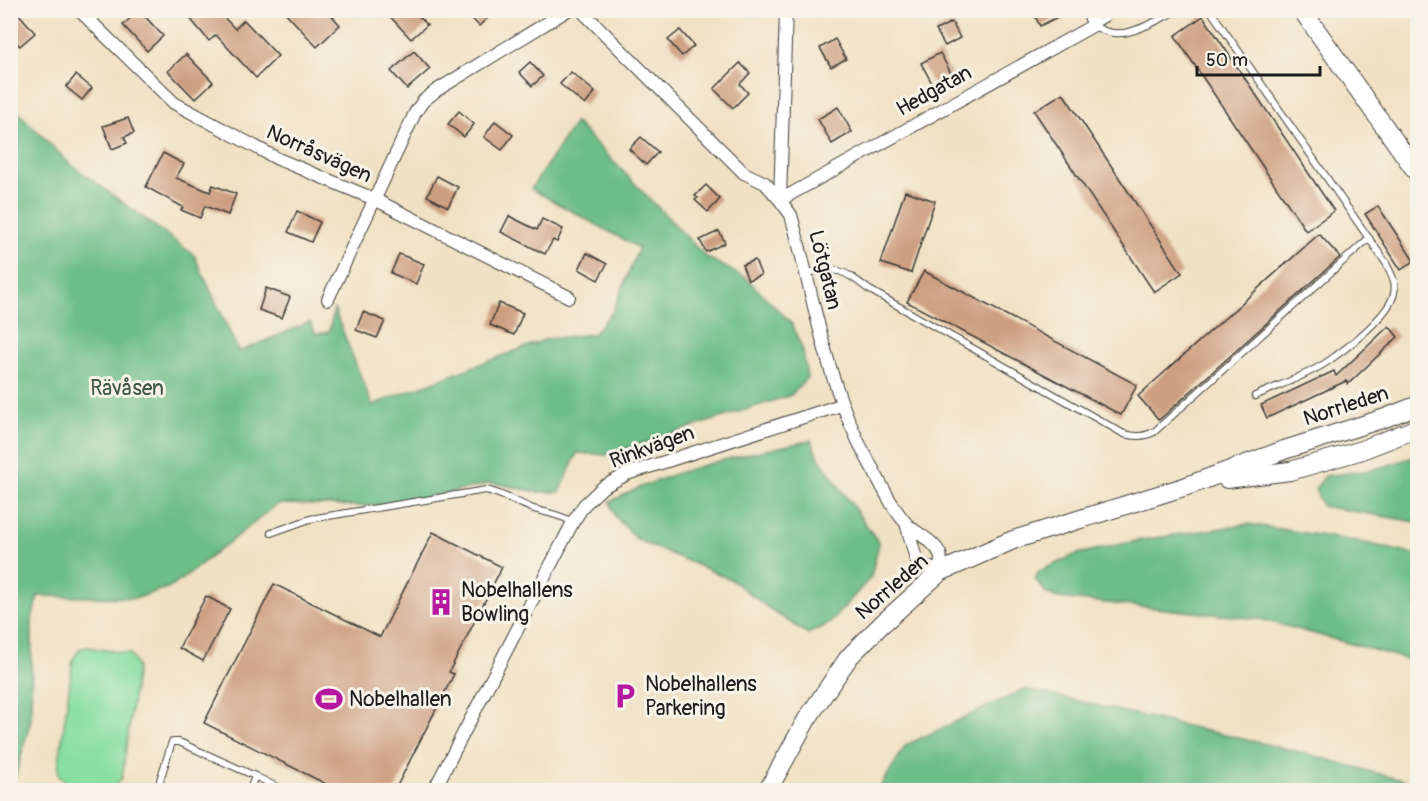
<svg xmlns="http://www.w3.org/2000/svg" width="1428" height="801" font-family="Pangolin,sans-serif">
	<style>
		.green { fill: #86dea2; stroke: #517d5f; stroke-width: 1.5 }
		.forest { fill: #6cbd88; stroke: #446c52; stroke-width: 1.5 }
		.building { fill: #ce9e80 }
		.lines { fill: none; stroke-linecap: round; stroke-linejoin: round }
		.lane-casing { stroke: #3c3a35; stroke-width: 8 }
		.street-casing { stroke: #3c3a35; stroke-width: 14 }
		.secondary-casing { stroke: #3c3a35; stroke-width: 20 }
		.lane { stroke: #fff; stroke-width: 6 }
		.street { stroke: #fff; stroke-width: 12 }
		.secondary { stroke: #fff; stroke-width: 18 }
		.labels { text-anchor: middle; dominant-baseline: central; stroke-width: 6; stroke-linejoin: round; paint-order: stroke }
		.street-label { font-size: 21px; fill: #1c1c1c; stroke: #f7f3e8 }
		.park-label { font-size: 21px; fill: #3c5644; stroke: #f7f3e8 }
		.poi-label { font-size: 21px; fill: #1c1c1c; stroke: #f7f3e8; text-anchor: start }
	</style>
	<rect width="100%" height="100%" fill="#f7f3e8"/>
	<filter id="ink" filterUnits="userSpaceOnUse"><feTurbulence type="fractalNoise" baseFrequency=".0167" numOctaves="2"/><feDisplacementMap in="SourceGraphic" scale="12" xChannelSelector="R" yChannelSelector="G"/><feConvolveMatrix kernelMatrix="1 2 1 2 8 2 1 2 1" color-interpolation-filters="sRGB"/></filter>
	<filter id="wash" filterUnits="userSpaceOnUse"><feTurbulence type="fractalNoise" baseFrequency=".008" numOctaves="4" result="noise"/><feDisplacementMap in="SourceGraphic" scale="24" xChannelSelector="R" yChannelSelector="G"/><feGaussianBlur stdDeviation="1.35" result="paint"/><feColorMatrix in="noise" values="0 0 0 0 0 0 0 0 0 0 0 0 0 0 0 0 0 1.4 0 .05"/><feComposite in="paint" operator="in"/></filter>
	<g filter="url(#wash)">
		<rect width="100%" height="100%" fill="#f1e1c4"/>
		<polygon class="green" points="87,647 130,654 137,667 122,778 114,787 107,789 69,784 60,777 58,770 73,659 81,648"/>
		<g class="forest">
			<polygon points="10,104 69,163 194,255 239,352 310,322 316,334 329,332 334,309 372,405 547,339 593,334 613,311 639,248 531,189 575,122 706,257 747,279 792,324 803,351 807,378 791,395 607,455 577,453 560,492 538,492 492,483 406,502 364,506 278,504 173,586 137,598 38,596 32,619 31,719 12,790 11,790"/>
			<path d="M 811,440 L 818,457 L 879,543 L 871,577 L 830,623 L 808,634 L 775,613 L 730,579 L 638,540 L 615,516 L 610,502 C 672,468 743,455 811,440 Z"/>
			<polygon points="1417,456 1417,522 1322,506 1315,489 1325,476 1372,470"/>
			<polygon points="1248,524 1356,541 1417,555 1417,662 1260,619 1059,598 1046,593 1035,579 1039,571 1077,554 1136,541"/>
			<polygon points="1025,689 1296,751 1417,784 1417,790 878,790 906,745"/>
		</g>
		<g id="blocks">
			<g class="building">
				<polygon points="139,10 163,36 147,51 123,25"/>
				<polygon points="183,10 217,10 235,29 244,20 278,56 256,78 216,35 209,41"/>
				<polygon points="283,10 327,10 340,25 317,47"/>
				<polygon points="384,10 413,10 427,25 411,39"/>
				<polygon points="464,10 496,10 479,26"/>
				<polygon points="1032,10 1071,10 1040,26"/>
				<polygon points="19,14 35,33 20,46 10,36 10,22"/>
				<polygon points="1203,16 1334,211 1306,231 1175,36"/>
				<polygon points="952,22 960,38 945,46 936,30"/>
				<polygon points="680,30 694,46 682,56 668,40"/>
				<polygon points="835,39 846,59 831,67 820,48"/>
				<polygon points="414,51 430,69 407,89 391,71"/>
				<polygon points="940,53 953,77 934,87 921,63"/>
				<polygon points="186,54 213,82 195,99 168,71"/>
				<polygon points="530,62 543,76 532,86 519,72"/>
				<polygon points="740,63 750,73 740,84 748,93 733,108 714,89"/>
				<polygon points="571,72 595,92 585,105 560,84"/>
				<polygon points="76,75 92,88 82,100 66,87"/>
				<polygon points="1063,93 1182,273 1154,292 1034,111"/>
				<polygon points="838,107 852,132 832,144 818,119"/>
				<polygon points="459,111 474,124 464,137 448,124"/>
				<polygon points="128,118 134,133 124,137 127,143 112,149 103,126"/>
				<polygon points="495,121 513,135 502,150 484,137"/>
				<polygon points="641,137 658,152 646,165 629,149"/>
				<polygon points="163,153 184,164 176,178 210,192 213,185 236,194 228,215 205,206 200,218 181,210 183,207 146,187"/>
				<polygon points="437,176 458,187 448,207 427,196"/>
				<polygon points="706,185 720,199 708,212 695,200 698,198 695,196"/>
				<polygon points="905,191 935,201 911,273 881,263"/>
				<polygon points="1378,206 1414,261 1401,270 1365,214"/>
				<polygon points="297,211 320,222 311,242 288,232"/>
				<polygon points="509,216 537,230 542,219 563,229 557,242 553,240 545,254 501,232"/>
				<polygon points="719,231 725,243 706,252 700,240"/>
				<polygon points="1319,234 1340,257 1159,420 1138,396"/>
				<polygon points="587,253 607,264 598,280 579,269"/>
				<polygon points="399,254 424,264 416,284 391,273"/>
				<polygon points="755,260 761,275 748,280 742,265"/>
				<polygon points="924,271 1137,385 1121,415 907,302"/>
				<polygon points="266,288 290,297 282,318 259,310"/>
				<polygon points="499,303 523,313 514,335 490,325"/>
				<polygon points="363,312 385,321 377,338 356,330"/>
				<polygon points="1389,326 1398,337 1348,384 1346,381 1267,418 1261,405 1334,371 1336,376"/>
				<polygon points="433,532 502,567 449,672 454,674 395,790 338,790 204,723 274,584 380,637"/>
				<polygon points="206,596 230,609 203,661 179,648"/>
			</g>
		</g>
	</g>
	<g filter="url(#ink)">
		<use href="#blocks" fill-opacity="0" stroke="#3c3a35" stroke-width="1.5"/>
		<g class="lines">
			<defs>
				<g id="lane">
					<path d="M 1105,10 L 1106,18 L 1094,25 C 1119,46 1153,22 1178,10"/>
					<path d="M 1210,10 L 1386,263 C 1390,272 1397,282 1394,293 C 1390,315 1346,349 1327,362 C 1308,375 1277,386 1255,396"/>
					<path d="M 806,273 C 839,267 842,269 868,289 L 1124,434 C 1136,437 1143,437 1154,432 L 1369,238"/>
					<path d="M 271,533 L 310,519 L 486,490 C 503,494 516,502 531,508 C 546,513 558,514 573,522"/>
					<polyline points="162,790 160,780 172,742 179,742 255,776 283,790"/>
					<polyline points="250,790 255,776"/>
				</g>
				<g id="street">
					<polyline points="79,10 174,103 278,159 374,199 569,297"/>
					<polyline points="581,10 744,173 765,183 780,200 1094,25 1087,10"/>
					<path d="M 786,10 L 780,200 L 791,215 C 815,300 826,387 870,464 C 881,483 891,507 906,523 C 916,534 934,540 940,554 C 942,558 940,567 940,572 L 917,562 L 906,523"/>
					<polyline points="328,299 415,113 423,101 437,90 568,10"/>
					<polyline points="434,790 573,522 584,505 603,487 627,474 841,405"/>
				</g>
				<g id="secondary">
					<polyline points="1302,10 1418,174"/>
					<polyline points="1227,479 1290,471 1359,451 1418,428"/>
					<polyline points="768,790 807,719 849,657 882,624 940,572 1013,540 1187,486 1284,450 1385,418 1418,405"/>
				</g>
			</defs>
			<use href="#lane" class="lane-casing"/>
			<use href="#street" class="street-casing"/>
			<use href="#secondary" class="secondary-casing"/>
			<use href="#lane" class="lane"/>
			<use href="#street" class="street"/>
			<use href="#secondary" class="secondary"/>
		</g>
	</g>
	<defs>
		<symbol id="building-bare" viewBox="-9 -9 18 18"><path d="M-4-6H4V6H1V3H-1V6H-4ZM-2.5-4.3h1.7v1.8h-1.7ZM.8-4.3h1.7v1.8H.8ZM-2.5-1h1.7V.8h-1.7ZM.8-1h1.7V.8H.8Z" fill="#b5179e" stroke="#f7f3e8" stroke-width="2.5" paint-order="stroke"/></symbol>
		<symbol id="parking-bare" viewBox="-9 -9 18 18"><path d="M-3.5-5.5H1a3.5 3.5 0 0 1 0 7H-1V5.5H-3.5ZM-1-3.4V-.6H.8a1.4 1.4 0 0 0 0-2.8Z" fill="#b5179e" stroke="#f7f3e8" stroke-width="2.5" paint-order="stroke"/></symbol>
		<symbol id="stadium-bare" viewBox="-9 -9 18 18"><path d="M0-5a6.5 5 0 1 0 0 10a6.5 5 0 1 0 0-10ZM-3.5-1.8h7v3.6h-7Z" fill="#b5179e" stroke="#f7f3e8" stroke-width="2.5" paint-order="stroke"/></symbol>
	</defs>
	<g fill-rule="evenodd">
		<use href="#building-bare" x="422" y="583" width="38" height="38"/>
		<use href="#parking-bare" x="606" y="677" width="38" height="38"/>
		<use href="#stadium-bare" x="310" y="680" width="38" height="38"/>
	</g>
	<g class="labels">
		<g class="street-label">
			<text transform="translate(934 91) rotate(-29)">Hedgatan</text>
			<text transform="translate(319 154) rotate(24)">Norråsvägen</text>
			<text transform="translate(825 270) rotate(76)">Lötgatan</text>
			<text transform="translate(1346 406) rotate(-18)">Norrleden</text>
			<text transform="translate(652 447) rotate(-20)">Rinkvägen</text>
			<text transform="translate(892 587) rotate(-41)">Norrleden</text>
		</g>
		<g class="park-label">
			<text x="127" y="388">Rävåsen</text>
		</g>
		<g class="poi-label">
			<text x="461" y="590">Nobelhallens<tspan x="461" dy="24">Bowling</tspan></text>
			<text x="645" y="684">Nobelhallens<tspan x="645" dy="24">Parkering</tspan></text>
			<text x="349" y="699">Nobelhallen</text>
		</g>
	</g>
	<rect width="1428" height="801" fill="none" stroke="#f7f3e8" stroke-width="36"/>
	<path d="M1197 66v9h123v-9" fill="none" stroke="#1c1c1c" stroke-width="3"/>
	<text x="1206" y="66" font-size="18" fill="#1c1c1c" stroke="#f7f3e8" stroke-width="4.5" paint-order="stroke">50 m</text>
</svg>
